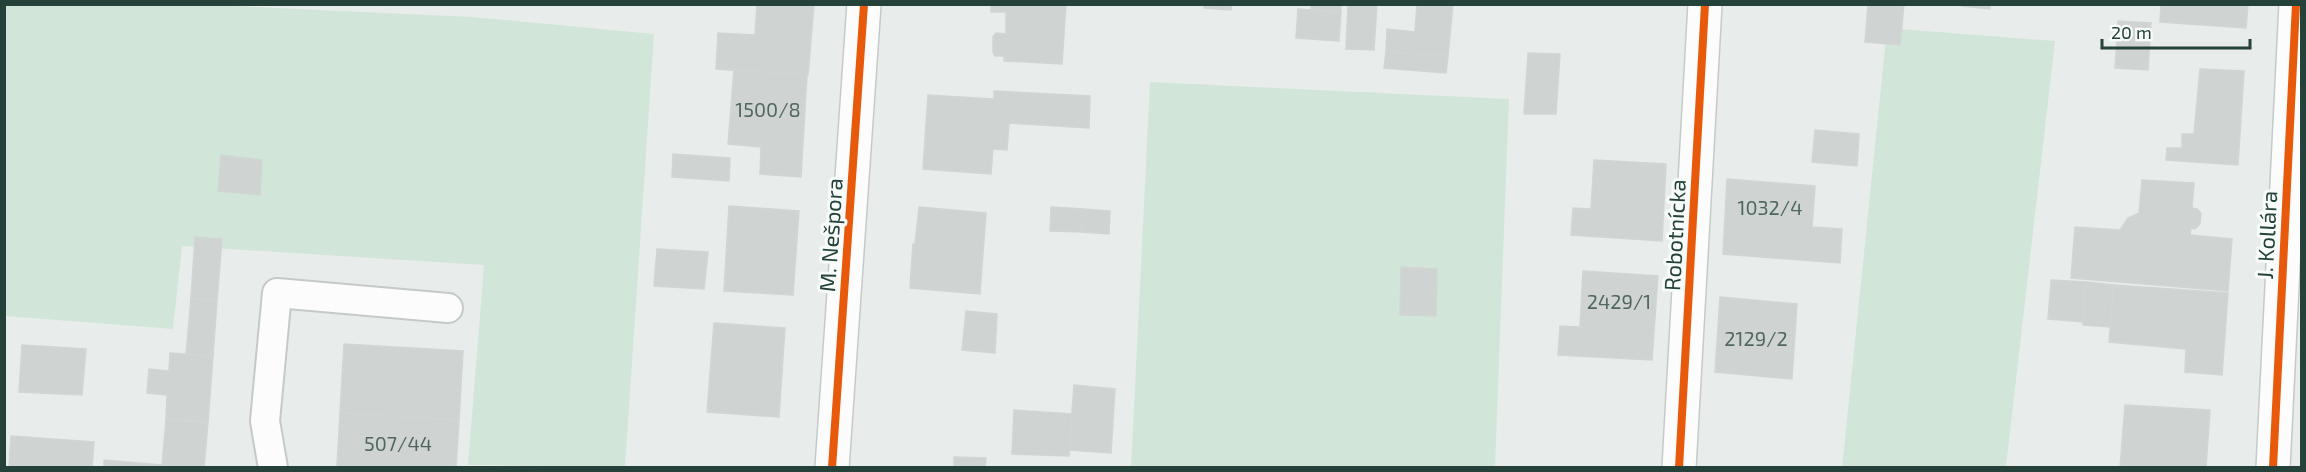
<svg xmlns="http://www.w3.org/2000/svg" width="2306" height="472" font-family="'Exo 2',sans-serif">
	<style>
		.green { fill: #d1e6d8 }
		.building { fill: #cfd4d2; stroke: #d1d6d4; stroke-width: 1.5 }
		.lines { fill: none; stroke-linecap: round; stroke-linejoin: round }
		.lane-casing { stroke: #c5cac8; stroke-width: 32 }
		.street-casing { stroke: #c5cac8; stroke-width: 36 }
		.lane { stroke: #fcfcfc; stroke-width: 28 }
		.street { stroke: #fcfcfc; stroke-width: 33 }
		.cycleway-casing { stroke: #f7fbf9; stroke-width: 11 }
		.cycleway { stroke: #e8590c; stroke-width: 8 }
		.labels { text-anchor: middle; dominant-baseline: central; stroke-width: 6; stroke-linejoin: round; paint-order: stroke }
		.number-label { font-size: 20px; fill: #506761 }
		.street-label { font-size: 22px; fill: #24423a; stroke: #f7fbf9 }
	</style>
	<rect width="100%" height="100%" fill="#e8edeb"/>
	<g class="green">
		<polygon points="4,5 213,5 472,17 654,34 625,467 468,465 484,265 182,246 173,329 5,316"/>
		<polygon points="1887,28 2055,41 2006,467 1842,468"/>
		<polygon points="1150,82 1509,99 1495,467 1131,468"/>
	</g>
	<g class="building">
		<polygon points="757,4 814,5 808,75 716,69 718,33 755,35"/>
		<polygon points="991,4 1066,4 1062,64 1004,61 1004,56 995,56 993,52 993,37 996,33 1006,34 1006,12 991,12"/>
		<polygon points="1204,4 1232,4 1231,10 1204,8"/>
		<polygon points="1311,4 1341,4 1341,12 1311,9"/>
		<polygon points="1348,4 1377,4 1374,50 1346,49"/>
		<polygon points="1417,4 1453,4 1448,56 1386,52 1387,29 1415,32"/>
		<polygon points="1868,4 1904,4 1900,45 1865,42"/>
		<polygon points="1962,4 1990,4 1990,9 1962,6"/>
		<polygon points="2161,4 2248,4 2246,28 2160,22"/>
		<polygon points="1298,9 1341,12 1339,41 1296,38"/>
		<polygon points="2118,21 2151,23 2148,70 2115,68"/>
		<polygon points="1386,52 1448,56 1446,73 1384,68"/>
		<polygon points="1528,53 1560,54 1556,114 1524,114"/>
		<polygon points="2200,69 2244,71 2238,165 2166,160 2167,148 2182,148 2182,134 2194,134"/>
		<polygon points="734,70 807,75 801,177 760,174 761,147 728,144"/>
		<polygon points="994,91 1090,96 1089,128 1009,123 1007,150 993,149 991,174 923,169 928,95 994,99"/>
		<polygon points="1815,130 1859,134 1857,166 1812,162"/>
		<polygon points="673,154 730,158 729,181 672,177"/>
		<polygon points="221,155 262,160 260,195 218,191"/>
		<polygon points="1594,160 1666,164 1662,241 1571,235 1573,208 1591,209"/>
		<polygon points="1727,179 1815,186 1812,227 1842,229 1840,263 1723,254"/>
		<polygon points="2142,180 2194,183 2192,208 2197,209 2201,213 2200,224 2195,229 2191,228 2190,235 2232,239 2228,291 2071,278 2075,227 2120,230 2128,218 2139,213"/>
		<polygon points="729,206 799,211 793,295 724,291"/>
		<polygon points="919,207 986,213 980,294 910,288 913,244 915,244"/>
		<polygon points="1051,207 1083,209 1082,232 1050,231"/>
		<polygon points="1083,209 1110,211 1109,234 1082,232"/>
		<polygon points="195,237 222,239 217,301 191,298"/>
		<polygon points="657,249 708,252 704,289 654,286"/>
		<polygon points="1401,267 1437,269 1436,316 1400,315"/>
		<polygon points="1583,271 1658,276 1652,360 1558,355 1560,326 1580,327"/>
		<polygon points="2051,280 2086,282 2083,322 2048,319"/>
		<polygon points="2086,282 2114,285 2110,327 2083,325"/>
		<polygon points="2114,285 2228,293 2222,375 2185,372 2186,349 2109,342"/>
		<polygon points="1720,297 1797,304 1792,379 1715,372"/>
		<polygon points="191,298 217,301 213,356 186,354"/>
		<polygon points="966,311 997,314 995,353 962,350"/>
		<polygon points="714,323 785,328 779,417 707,412"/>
		<polygon points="344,344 463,351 459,420 340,413"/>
		<polygon points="22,345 86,349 82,395 19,392"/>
		<polygon points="170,353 213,356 208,422 166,420 167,395 147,393 149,369 169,371"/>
		<polygon points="1074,385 1115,389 1111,453 1069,450"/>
		<polygon points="2125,405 2210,410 2206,468 2120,468"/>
		<polygon points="1014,410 1072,414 1069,456 1012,454"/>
		<polygon points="340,413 459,420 456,468 333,468 337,466"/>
		<polygon points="166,420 208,422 204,468 104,468 104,460 162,465"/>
		<polygon points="11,436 94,442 92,468 9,468"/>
		<polygon points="954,457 986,458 985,468 954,468"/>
	</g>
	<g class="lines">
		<defs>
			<polyline id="lane" points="273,468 265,421 277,293 448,308"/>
			<g id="street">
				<polyline points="832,468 864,4"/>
				<polyline points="1679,468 1705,4"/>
				<polyline points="2273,468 2296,4"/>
			</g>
		</defs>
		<use href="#lane" class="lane-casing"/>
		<use href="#street" class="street-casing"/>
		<use href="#lane" class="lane"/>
		<use href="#street" class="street"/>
		<defs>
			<g id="cycleway">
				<polyline points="832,468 864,4"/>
				<polyline points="1679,468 1705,4"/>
				<polyline points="2273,468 2296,4"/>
			</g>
		</defs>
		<use href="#cycleway" class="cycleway-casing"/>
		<use href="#cycleway" class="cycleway"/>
	</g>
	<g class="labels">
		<g class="number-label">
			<text x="768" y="109">1500/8</text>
			<text x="1770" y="207">1032/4</text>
			<text x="1619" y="301">2429/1</text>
			<text x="1756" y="338">2129/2</text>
			<text x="398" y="443">507/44</text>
		</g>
		<g class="street-label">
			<text transform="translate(830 235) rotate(-86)">M. Nešpora</text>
			<text transform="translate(1674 235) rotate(-87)">Robotnícka</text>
			<text transform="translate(2266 235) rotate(-87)">J. Kollára</text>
		</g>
	</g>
	<rect width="2306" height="472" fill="none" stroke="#24423a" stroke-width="12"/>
	<path d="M2102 39v9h148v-9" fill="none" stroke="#24423a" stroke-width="3"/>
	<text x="2111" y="39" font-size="18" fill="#24423a" stroke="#f7fbf9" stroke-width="4.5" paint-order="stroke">20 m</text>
</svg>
